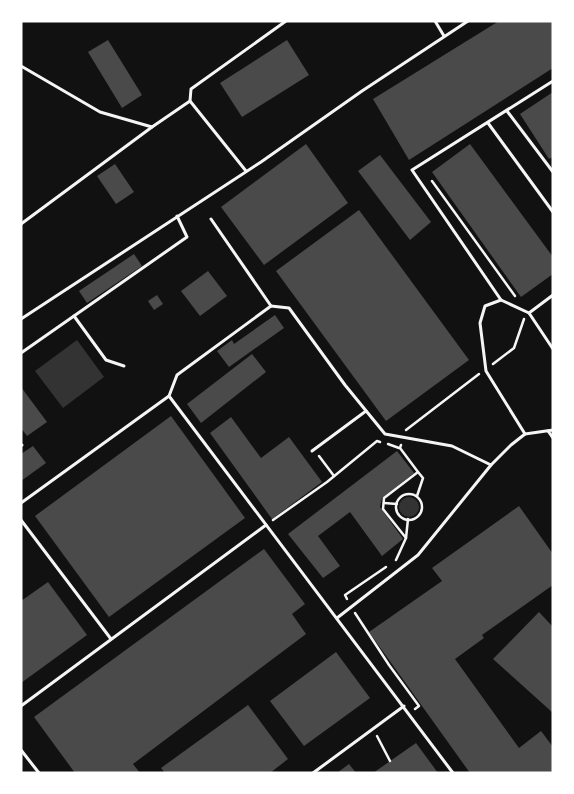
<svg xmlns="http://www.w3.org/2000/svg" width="574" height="794" font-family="'DejaVu Sans',sans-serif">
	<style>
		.water { fill: #333 }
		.building { fill: #4a4a4a }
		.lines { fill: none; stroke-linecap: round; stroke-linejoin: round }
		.path { stroke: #f5f5f5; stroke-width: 2.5 }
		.service { stroke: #f5f5f5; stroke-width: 3 }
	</style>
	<rect width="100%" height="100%" fill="#111"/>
	<g class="water">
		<polygon points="77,340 104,377 63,408 35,371"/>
		<circle cx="409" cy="507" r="10"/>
	</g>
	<g class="building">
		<polygon points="499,21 553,21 553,68 409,160 373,99"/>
		<polygon points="108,40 142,95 122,108 88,52"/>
		<polygon points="287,40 309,75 242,117 220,83"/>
		<polygon points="553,92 553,157 549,159 520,114"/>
		<polygon points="306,144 348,203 264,265 221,207"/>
		<polygon points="470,144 553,257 553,274 521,297 432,172"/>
		<polygon points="380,155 431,222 410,240 358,171"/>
		<polygon points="115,164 134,192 116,204 97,176"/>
		<polygon points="359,210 469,360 386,421 276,271"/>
		<polygon points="134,254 142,266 87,303 79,291"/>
		<polygon points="208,271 227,296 200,316 181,291"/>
		<polygon points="157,295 163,304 154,310 148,301"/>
		<polygon points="275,315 284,328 229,367 217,351 232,340 234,344"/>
		<polygon points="252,354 266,372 201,423 187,404"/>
		<polygon points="21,387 47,422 27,436 21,428"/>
		<polygon points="171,416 245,518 109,617 35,516"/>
		<polygon points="231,417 261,458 289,437 322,482 272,519 210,433"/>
		<polygon points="33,446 46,463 21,481 21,454"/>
		<polygon points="397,451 414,473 382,498 380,507 403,539 382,556 350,512 318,536 340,566 323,578 288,534"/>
		<polygon points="519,506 553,554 553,585 482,635 484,638 455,659 519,748 541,731 553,747 553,773 470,773 369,632 442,581 432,568"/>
		<polygon points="264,549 305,604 292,614 306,634 133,764 140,773 75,773 34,717"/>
		<polygon points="48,582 87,635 21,683 21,601"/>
		<polygon points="539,612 553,627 553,713 493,659"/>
		<polygon points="336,652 370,698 304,746 270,701"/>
		<polygon points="248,705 288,759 270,773 165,773 161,768"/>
		<polygon points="416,743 438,773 373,773"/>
		<polygon points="349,764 356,773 337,773"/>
	</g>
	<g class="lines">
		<g class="path">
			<polyline points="432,181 515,296"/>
			<polyline points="493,364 514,348 524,319"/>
			<polyline points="406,430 479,374"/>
			<polyline points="388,444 399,448"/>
			<polyline points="401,445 400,448 418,472"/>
			<polyline points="319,456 334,476"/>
			<circle cx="409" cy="507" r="13"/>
			<polyline points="384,503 397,504"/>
			<polyline points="273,520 327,482 377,441 380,442"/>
			<polyline points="406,538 408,519"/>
			<polyline points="396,560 406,538 383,509 384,498 418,472 423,478 417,496"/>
			<polyline points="347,599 345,595 386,567"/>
			<polyline points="355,613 389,665 419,706 415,709"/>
			<polyline points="377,736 390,761"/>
		</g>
		<g class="service">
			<polyline points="435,21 444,36"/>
			<polyline points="21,66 100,112 152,127 190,101 246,171"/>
			<polyline points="190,101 191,89 286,21"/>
			<polyline points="507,111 553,172"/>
			<polyline points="488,123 553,212"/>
			<polyline points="21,224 152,127"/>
			<polyline points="501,300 529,313 553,349"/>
			<polyline points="271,306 289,308 345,385 385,434 452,446 491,465"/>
			<polyline points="529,313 553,295"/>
			<polyline points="74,316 106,360 124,366"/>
			<polyline points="21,319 261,162 362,91 468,21"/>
			<polyline points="21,353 187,237 177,216"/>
			<polyline points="169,396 453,773"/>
			<polyline points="548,431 553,438"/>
			<polyline points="525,434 486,371 480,323 485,306 501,300 412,170 553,81"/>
			<polyline points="21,445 22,445"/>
			<polyline points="312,451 366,411"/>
			<polyline points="21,503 169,396 177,375 271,306 211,219"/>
			<polyline points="21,520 111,639"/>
			<polyline points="337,618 418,555 491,465 511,445 525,434 553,430"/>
			<polyline points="21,706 266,525"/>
			<polyline points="21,750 39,773"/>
			<polyline points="313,773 404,706"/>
		</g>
	</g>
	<rect width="574" height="794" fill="none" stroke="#ffffff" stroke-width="45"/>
</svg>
